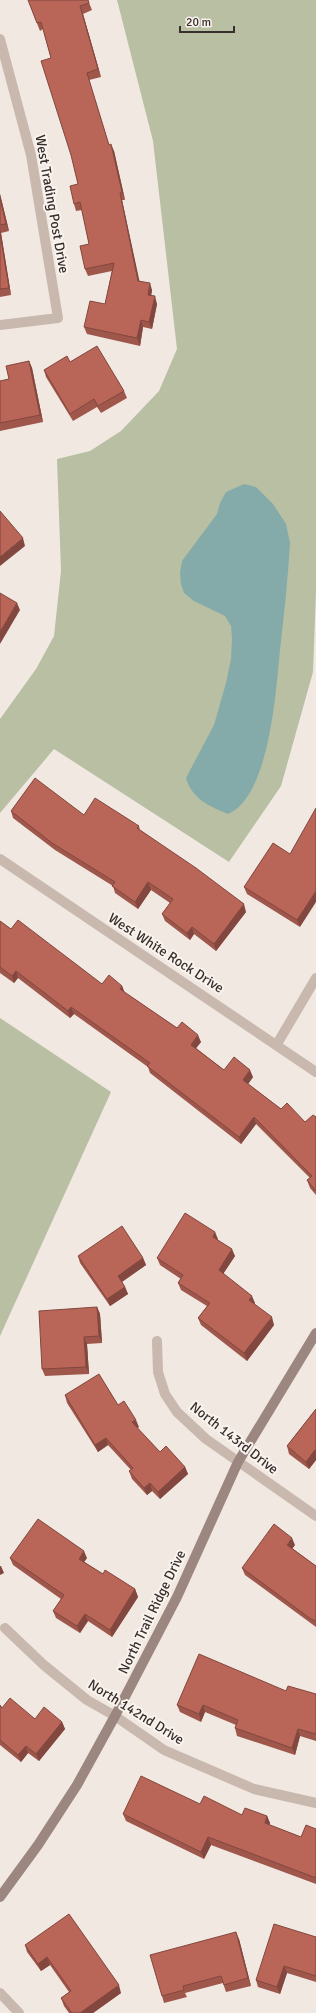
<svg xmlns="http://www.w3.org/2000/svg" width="316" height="2013" font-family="Signika,sans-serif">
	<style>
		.green { fill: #b8bfa3 }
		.water { fill: #84aba9 }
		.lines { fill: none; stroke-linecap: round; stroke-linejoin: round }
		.street { stroke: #c8b8ae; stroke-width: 10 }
		.secondary { stroke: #9c8780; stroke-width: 10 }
		.wall { fill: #9f574c }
		.shaded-wall { fill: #82473e }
		.building { fill: #b96558; stroke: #82473e }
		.labels { text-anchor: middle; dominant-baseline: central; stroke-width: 4; stroke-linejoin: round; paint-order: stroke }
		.street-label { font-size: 14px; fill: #382e2c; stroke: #f9f3ee }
	</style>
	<rect width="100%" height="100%" fill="#f1e8e2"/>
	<g class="green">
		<polygon points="117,0 316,0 316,592 313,672 281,786 229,862 54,749 0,813 0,719 36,669 54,636 61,571 57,459 90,451 121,431 159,391 177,349 153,141"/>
		<polygon points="0,1018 111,1092 0,1336"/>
	</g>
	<path class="water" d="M 244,484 L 256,487 L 273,504 L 286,524 L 290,543 C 288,579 284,614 280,650 C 276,689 270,796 228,814 C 209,806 192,799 186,778 L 214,725 L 226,683 L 231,659 L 232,638 L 231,626 L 225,616 L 194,601 L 184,593 L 181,584 L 180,573 L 182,561 L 217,514 L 220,503 L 226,492 Z"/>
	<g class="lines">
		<g class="street">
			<polyline points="0,39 31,155 58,318 0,325"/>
			<polyline points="0,859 316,1072"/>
			<polyline points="277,1044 316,978"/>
			<polyline points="157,1341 158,1372 165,1394 177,1412 206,1439 316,1516"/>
			<polyline points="5,1628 45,1666 87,1700 115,1716 164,1750 254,1789 316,1803"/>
			<polyline points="0,1993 19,2013"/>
		</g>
		<polyline class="secondary" points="0,1897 38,1845 77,1785 115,1716 177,1597 238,1462 316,1333"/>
	</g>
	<g class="wall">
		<polygon points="28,0 88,0 92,10 83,14 101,77 89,80 109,145 114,151 125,200 122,200 139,281 152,290 151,296 157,304 152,329 143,327 140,346 87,334 84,327 105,304 112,271 88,276 85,269 89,244 82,210 76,211 74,204 78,184 51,58 43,29 40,31"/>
		<polygon points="0,194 9,231 1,233 11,295 0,297"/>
		<polygon points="29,361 32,368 43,422 0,431 0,381 9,379"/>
		<polygon points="70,362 124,391 127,398 101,413 97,407 73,421 46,377 44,370"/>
		<polygon points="11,811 84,815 139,826 140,830 246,912 216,951 194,934 190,940 165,921 162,914 170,903 151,890 138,909 115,893 113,886 55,850 13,818"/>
		<polygon points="290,854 300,927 247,894 244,887"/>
		<polygon points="0,921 11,929 102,984 122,986 124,992 177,1028 201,1042 196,1048 224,1070 253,1077 248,1084 281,1109 305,1122 316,1117 316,1195 310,1188 307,1180 310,1178 256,1124 241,1144 150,1073 148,1067 74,1014 70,1018 18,978 14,983 0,973"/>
		<polygon points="218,1239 218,1240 235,1256 223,1274 255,1303 254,1304 274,1325 247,1361 201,1325 198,1318 207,1306 181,1290 178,1283 181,1279 160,1265 157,1258"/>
		<polygon points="78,1256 143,1258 146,1265 122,1282 125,1287 128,1294 110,1306 80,1263"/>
		<polygon points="97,1307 100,1314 102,1343 87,1344 89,1374 45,1376 42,1369"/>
		<polygon points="65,1395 118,1405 139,1427 137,1428 160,1452 185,1467 188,1474 160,1499 152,1491 147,1495 132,1479 129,1471 131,1470 108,1445 98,1452 67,1403"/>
		<polygon points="316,1409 316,1460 309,1469 289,1454 287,1446"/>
		<polygon points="295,1545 292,1548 316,1566 316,1627 245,1575 242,1568"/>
		<polygon points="10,1558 87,1558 84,1562 103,1574 135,1589 138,1597 112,1637 88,1621 80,1633 56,1618 53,1611 61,1599 13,1565"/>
		<polygon points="286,1691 316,1694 316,1741 300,1736 295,1755 237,1736 235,1728 236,1725 205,1712 201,1722 180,1712 177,1705"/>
		<polygon points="0,1705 2,1708 35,1719 62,1722 65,1729 39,1761 28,1753 21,1762 0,1745"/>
		<polygon points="200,1804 242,1815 267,1816 270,1823 269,1825 301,1837 316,1829 316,1884 211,1845 204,1859 126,1821 123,1814"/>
		<polygon points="316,1937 316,1982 287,1973 280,1994 258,1987 256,1980"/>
		<polygon points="239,1939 251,1986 226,1992 223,1983 185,1993 187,1997 164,2003 162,1996"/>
		<polygon points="25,1945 121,1993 93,2013 69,2013 64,2006 61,1998 69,1992 50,1965 41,1971 27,1952"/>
	</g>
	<g class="shaded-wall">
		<polygon points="80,6 83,14 101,77 98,69"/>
		<polygon points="111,144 114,151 125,200 122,192"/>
		<polygon points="120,193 122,200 141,288 138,281"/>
		<polygon points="0,194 9,231 6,224 0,198"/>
		<polygon points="0,229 1,233 11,295 9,288 0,233"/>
		<polygon points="150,283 152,290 150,302 148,295"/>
		<polygon points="155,296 157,304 152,329 149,322"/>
		<polygon points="141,320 143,327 140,346 137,338"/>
		<polygon points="29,361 32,368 43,422 40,415"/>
		<polygon points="23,538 25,546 0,566 0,557"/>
		<polygon points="17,603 20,610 0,644 0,632"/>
		<polygon points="148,882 151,890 138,909 135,902"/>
		<polygon points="316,891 316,902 300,927 297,920"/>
		<polygon points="244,904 246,912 216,951 214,944"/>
		<polygon points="192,927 194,934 190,940 187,933"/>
		<polygon points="16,971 18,978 14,983 12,976"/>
		<polygon points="122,986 125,993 120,989"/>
		<polygon points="71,1007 74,1014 70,1018 68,1011"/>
		<polygon points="198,1035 201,1042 193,1052 191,1045"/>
		<polygon points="250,1070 253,1077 246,1087 243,1080"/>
		<polygon points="254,1117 256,1124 241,1144 239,1137"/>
		<polygon points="215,1232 218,1239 215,1244 213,1237"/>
		<polygon points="232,1249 235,1256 221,1277 219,1270"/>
		<polygon points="143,1258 146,1265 120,1283 118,1276"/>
		<polygon points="125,1287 128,1294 110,1306 107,1299"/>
		<polygon points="252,1296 255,1303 251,1307 249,1300"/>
		<polygon points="97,1307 100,1314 102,1343 99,1336"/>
		<polygon points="272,1317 274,1325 247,1361 244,1353"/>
		<polygon points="84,1337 87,1344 89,1374 86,1367"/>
		<polygon points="136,1420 139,1427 135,1429 132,1422"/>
		<polygon points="106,1438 108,1445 98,1452 95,1445"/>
		<polygon points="315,1450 316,1453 316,1460 309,1469 306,1462"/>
		<polygon points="185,1467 188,1474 160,1499 158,1492"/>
		<polygon points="150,1483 152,1491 147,1495 144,1488"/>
		<polygon points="292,1538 295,1545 290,1552 287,1545"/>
		<polygon points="84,1551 87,1558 81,1566 79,1559"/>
		<polygon points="0,1566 1,1566 4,1573 0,1575"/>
		<polygon points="135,1589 138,1597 112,1637 110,1630"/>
		<polygon points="85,1614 88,1621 80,1633 77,1626"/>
		<polygon points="203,1705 205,1712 201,1722 199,1714"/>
		<polygon points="62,1722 65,1729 39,1761 36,1754"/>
		<polygon points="298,1729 300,1736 295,1755 292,1748"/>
		<polygon points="26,1746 28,1753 21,1762 18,1755"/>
		<polygon points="267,1816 270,1823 267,1831 265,1823"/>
		<polygon points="208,1837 211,1845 204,1859 201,1852"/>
		<polygon points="236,1932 239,1939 251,1986 248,1978"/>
		<polygon points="47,1957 50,1965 41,1971 38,1964"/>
		<polygon points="284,1966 287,1973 280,1994 277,1987"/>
		<polygon points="119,1985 121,1993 93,2013 80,2013"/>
	</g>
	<g class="building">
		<polygon points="28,0 88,0 89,3 80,6 98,69 87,73 109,145 111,144 122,192 120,193 138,281 150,283 148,295 155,296 149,322 141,320 137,338 84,327 90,301 105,304 114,263 85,269 80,246 89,244 80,202 74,204 70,186 78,184 71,155 41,61 51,58 41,22 37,23"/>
		<polygon points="0,198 6,224 0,225"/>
		<polygon points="0,233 9,288 0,289"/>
		<polygon points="97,346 124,391 98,406 94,399 70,414 44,370 67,356 70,362"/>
		<polygon points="29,361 40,415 0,423 0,381 9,379 6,366"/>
		<polygon points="0,511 23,538 0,557"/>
		<polygon points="0,593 17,603 0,632"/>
		<polygon points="35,778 84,815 95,798 139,826 137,828 196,868 244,904 214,944 192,927 187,933 162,914 173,899 148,882 135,902 112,886 115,882 52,843 11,811"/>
		<polygon points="316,808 316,891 297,920 244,887 273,843 290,854"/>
		<polygon points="18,920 102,984 109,975 122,986 120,989 177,1028 182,1022 198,1035 191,1045 224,1070 234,1057 250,1070 243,1080 281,1109 287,1103 305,1122 313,1115 316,1117 316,1191 307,1180 312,1176 254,1117 239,1137 147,1066 150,1063 71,1007 68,1011 16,971 12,976 0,967 0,921 11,929"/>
		<polygon points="185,1213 215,1232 213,1237 232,1249 219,1270 252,1296 249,1300 272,1317 244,1353 198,1318 210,1303 178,1283 183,1275 157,1258"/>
		<polygon points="122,1226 143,1258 118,1276 125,1287 107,1299 78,1256"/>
		<polygon points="97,1307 99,1336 84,1337 86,1367 42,1369 39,1311"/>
		<polygon points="99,1374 118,1405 124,1401 136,1420 132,1422 160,1452 166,1446 185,1467 158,1492 150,1483 144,1488 129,1471 133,1468 106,1438 95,1445 65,1395"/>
		<polygon points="316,1409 316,1451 315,1450 306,1462 287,1446"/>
		<polygon points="38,1519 84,1551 79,1559 103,1574 105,1570 135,1589 110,1630 85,1614 77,1626 53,1611 64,1595 10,1558"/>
		<polygon points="274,1524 292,1538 287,1545 316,1566 316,1621 311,1619 242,1568"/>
		<polygon points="199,1654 286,1691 288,1686 316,1694 316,1734 298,1729 292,1748 235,1728 238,1720 203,1705 199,1714 177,1705"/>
		<polygon points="10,1698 35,1719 44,1707 62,1722 36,1754 26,1746 18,1755 0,1740 0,1705 2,1708"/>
		<polygon points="141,1776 200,1804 204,1796 242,1815 245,1808 267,1816 265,1823 301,1837 306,1825 316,1829 316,1878 208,1837 201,1852 123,1814"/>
		<polygon points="69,1914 119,1985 80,2013 72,2013 61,1998 71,1991 47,1957 38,1964 25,1945"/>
		<polygon points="274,1924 316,1937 316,1976 284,1966 277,1987 256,1980"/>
		<polygon points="236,1932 248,1978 224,1985 221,1976 183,1986 184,1990 162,1996 150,1955"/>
	</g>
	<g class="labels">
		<g class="street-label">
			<text transform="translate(52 204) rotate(80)">West Trading Post Drive</text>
			<text transform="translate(166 953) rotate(33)">West White Rock Drive</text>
			<text transform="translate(234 1438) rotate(38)">North 143rd Drive</text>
			<text transform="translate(152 1612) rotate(-64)">North Trail Ridge Drive</text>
			<text transform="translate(136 1712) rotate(32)">North 142nd Drive</text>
		</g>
	</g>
	<path d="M180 26v6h54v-6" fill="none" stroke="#382e2c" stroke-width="2"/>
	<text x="186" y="26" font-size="12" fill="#382e2c" stroke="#f9f3ee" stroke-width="3" paint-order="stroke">20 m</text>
</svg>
